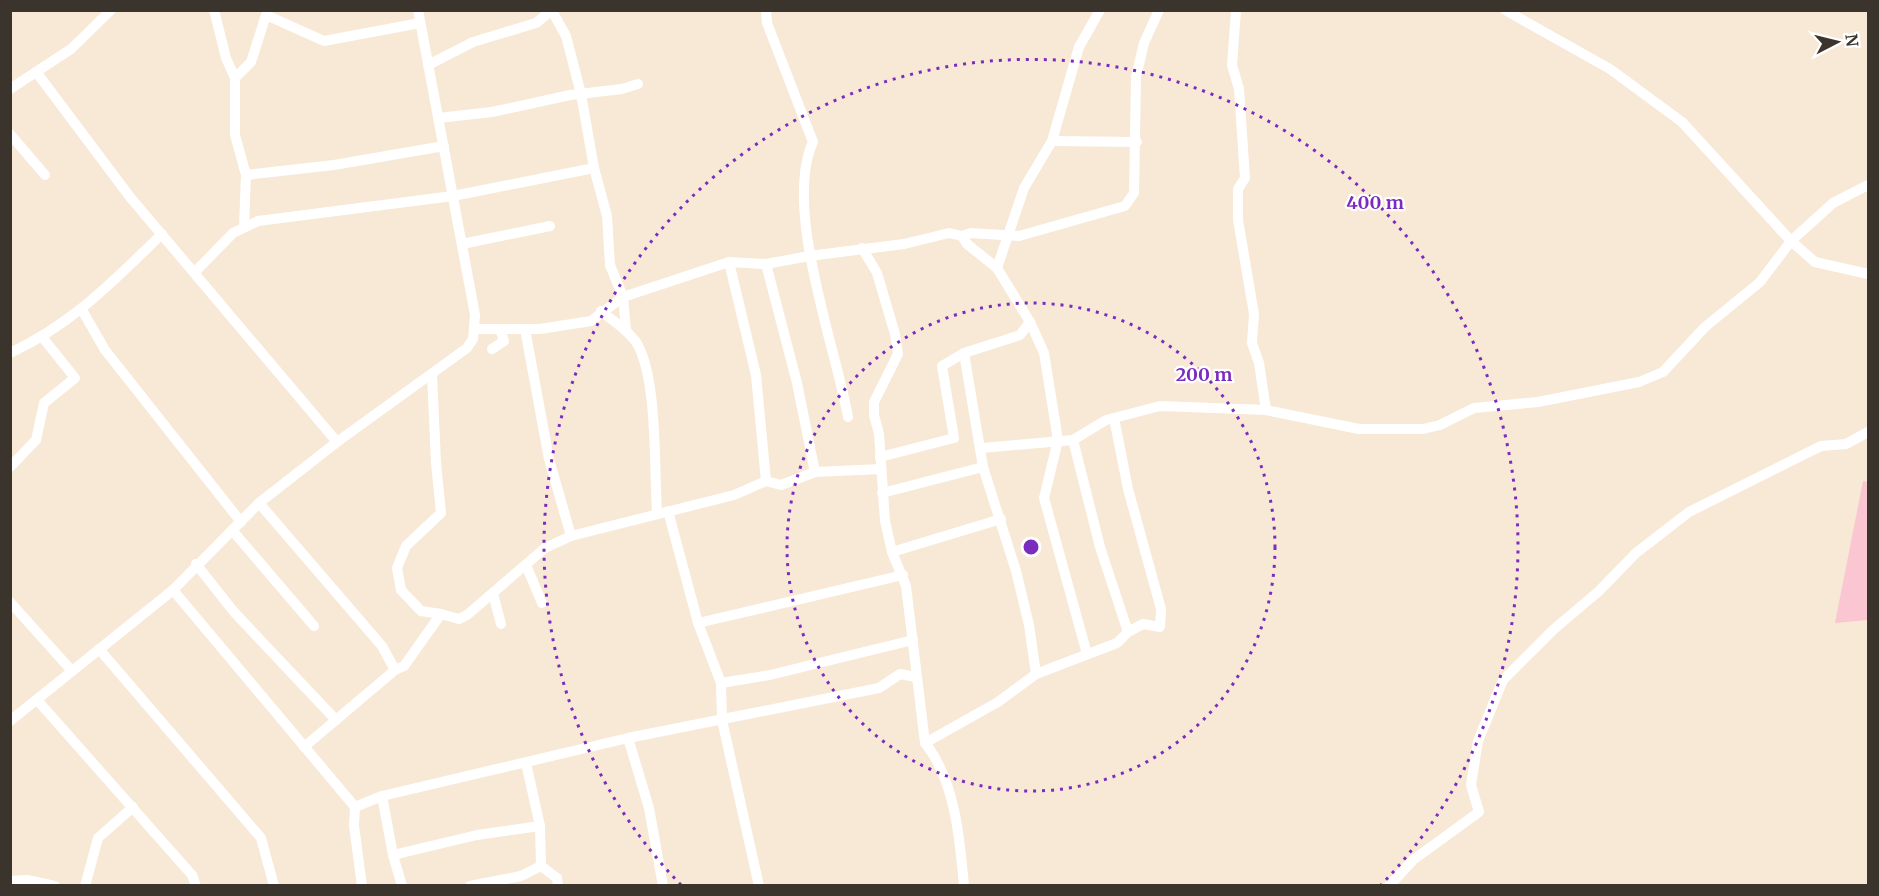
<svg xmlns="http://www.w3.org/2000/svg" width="1879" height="896" font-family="Merriweather,serif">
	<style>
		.green { fill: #f9c6d1 }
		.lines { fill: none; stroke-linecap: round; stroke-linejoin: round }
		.minor { stroke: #fff; stroke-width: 10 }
		.ring { fill: none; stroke: #7b2cbf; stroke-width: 3; stroke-dasharray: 3 6 }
		.centre { fill: #7b2cbf; stroke: #fff; stroke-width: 3 }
		.ring-label { font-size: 18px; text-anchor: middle; font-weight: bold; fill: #7b2cbf; stroke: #fff; stroke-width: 4.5; stroke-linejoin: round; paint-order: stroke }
	</style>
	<rect width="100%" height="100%" fill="#f8e8d6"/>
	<polygon class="green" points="1863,481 1868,482 1868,620 1835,623"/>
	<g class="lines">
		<g class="minor">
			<polyline points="214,10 226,58 235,78 235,135 246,175 244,226"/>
			<path d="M 766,10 L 767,23 L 813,142 C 783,207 835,345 848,417"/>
			<polyline points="1236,10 1232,65 1239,89 1245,178 1238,189 1238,220 1254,314 1252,343 1259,363 1266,410"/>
			<polyline points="1505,10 1610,69 1682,122 1791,241 1815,262 1868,274"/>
			<polyline points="552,11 566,36 581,94 594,168 607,216 610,265 623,297 626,330"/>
			<polyline points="428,65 473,42 536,23 552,10"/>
			<polyline points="37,73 130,197 337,442"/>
			<polyline points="235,78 251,62 266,15 324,41 420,23"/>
			<polyline points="10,89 71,49 111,10"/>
			<polyline points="438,118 492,112 570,95 622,89 638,84"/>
			<polyline points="10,134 45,175"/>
			<polyline points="1052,141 1137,142"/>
			<polyline points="246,175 334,165 444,146"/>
			<polyline points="962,236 967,244 997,268 1030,322 1044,353 1058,440 1044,498 1087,654"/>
			<polyline points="462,244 550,226"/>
			<path d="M 862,248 L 877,273 L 895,334 L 898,354 L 874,402 L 874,415 L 879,434 L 885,521 L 892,552 L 906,586 L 925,743 C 955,780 960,840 964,886"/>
			<polyline points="729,262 756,375 766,481"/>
			<polyline points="766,264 797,383 815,472"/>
			<polyline points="997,268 1024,188 1052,141 1079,47 1100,10"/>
			<polyline points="195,272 233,233 258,221 453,196 594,168"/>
			<polyline points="82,310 105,350 241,522"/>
			<path d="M 601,311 C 613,321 627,329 636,342 C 658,376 654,470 657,513"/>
			<polyline points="475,329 540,329 591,321 623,297 729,262 766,264 809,256 904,244 949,233 962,236 971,233 1019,236 1125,206 1134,193 1136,77 1144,43 1159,10"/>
			<polyline points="525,329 549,459 571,536"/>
			<polyline points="492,349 504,341 500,329"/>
			<path d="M 10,353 C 74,323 112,282 162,234"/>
			<polyline points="964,353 983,467 1016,571 1029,625 1036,674"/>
			<polyline points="1073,440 1100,547 1128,632"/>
			<polyline points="982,448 1073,440 1106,420 1160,406 1266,410 1359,429 1423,429 1440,425 1474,408 1538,402 1639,382 1663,372 1705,327 1760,282 1791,241 1833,203 1868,185"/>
			<polyline points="880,457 954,438 942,366 964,353 1020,335 1030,322"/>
			<polyline points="10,467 36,440 44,403 75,378 43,338"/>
			<polyline points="882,493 983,467"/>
			<polyline points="259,503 382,646 395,670 304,747"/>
			<polyline points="668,511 698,623 721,683 722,720 759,886"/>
			<polyline points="232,530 314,626"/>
			<polyline points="892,552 1001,519"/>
			<polyline points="196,564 234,612 336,720"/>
			<polyline points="526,565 542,603"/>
			<polyline points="173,590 355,807"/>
			<polyline points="493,594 501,624"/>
			<polyline points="10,602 72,671"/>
			<polyline points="441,614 459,619 467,615 545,548 571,536 734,495 766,481 781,485 815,472 881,469"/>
			<polyline points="698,623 903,575"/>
			<polyline points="99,649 261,838 274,886"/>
			<polyline points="395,670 404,666 441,614 421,611 401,590 397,568 406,546 441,513 436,463 432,374"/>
			<polyline points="721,683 770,675 913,640"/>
			<polyline points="38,701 192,875 196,886"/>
			<polyline points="10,721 173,590 259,503 337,442 467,348 473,339 475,315 418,10"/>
			<polyline points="628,738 649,808 663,886"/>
			<polyline points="925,743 998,702 1036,674 1117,643 1128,632 1143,624 1160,627 1161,609 1128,489 1114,418"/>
			<polyline points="526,763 540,826 541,866 557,878 558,886"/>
			<polyline points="382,796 393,855 477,835 540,826"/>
			<polyline points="393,855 402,886"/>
			<polyline points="10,881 27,880 55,886"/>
			<polyline points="85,886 98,838 133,807"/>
			<polyline points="362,886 354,826 355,807 382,796 628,738 879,688 900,674 916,677"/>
			<polyline points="470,886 521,876 541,866"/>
			<polyline points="1389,886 1413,860 1479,812 1471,785 1478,741 1503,680 1553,630 1599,591 1636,553 1689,512 1821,446 1846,444 1868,432"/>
		</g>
	</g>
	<g class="ring">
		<circle cx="1031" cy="547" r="244"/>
		<path d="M681 885A487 487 0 1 1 1381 885"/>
	</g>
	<circle cx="1031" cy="547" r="9" class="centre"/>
	<g class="ring-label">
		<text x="1375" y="209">400 m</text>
		<text x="1204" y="381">200 m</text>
	</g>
	<rect width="1879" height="896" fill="none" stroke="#3a342d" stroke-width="24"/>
	<g transform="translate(1837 42) rotate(83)" stroke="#ffffff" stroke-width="4.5" paint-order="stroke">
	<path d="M0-4.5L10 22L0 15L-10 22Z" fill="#3a342d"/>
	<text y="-9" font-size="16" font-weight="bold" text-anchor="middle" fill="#3a342d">N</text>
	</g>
</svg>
